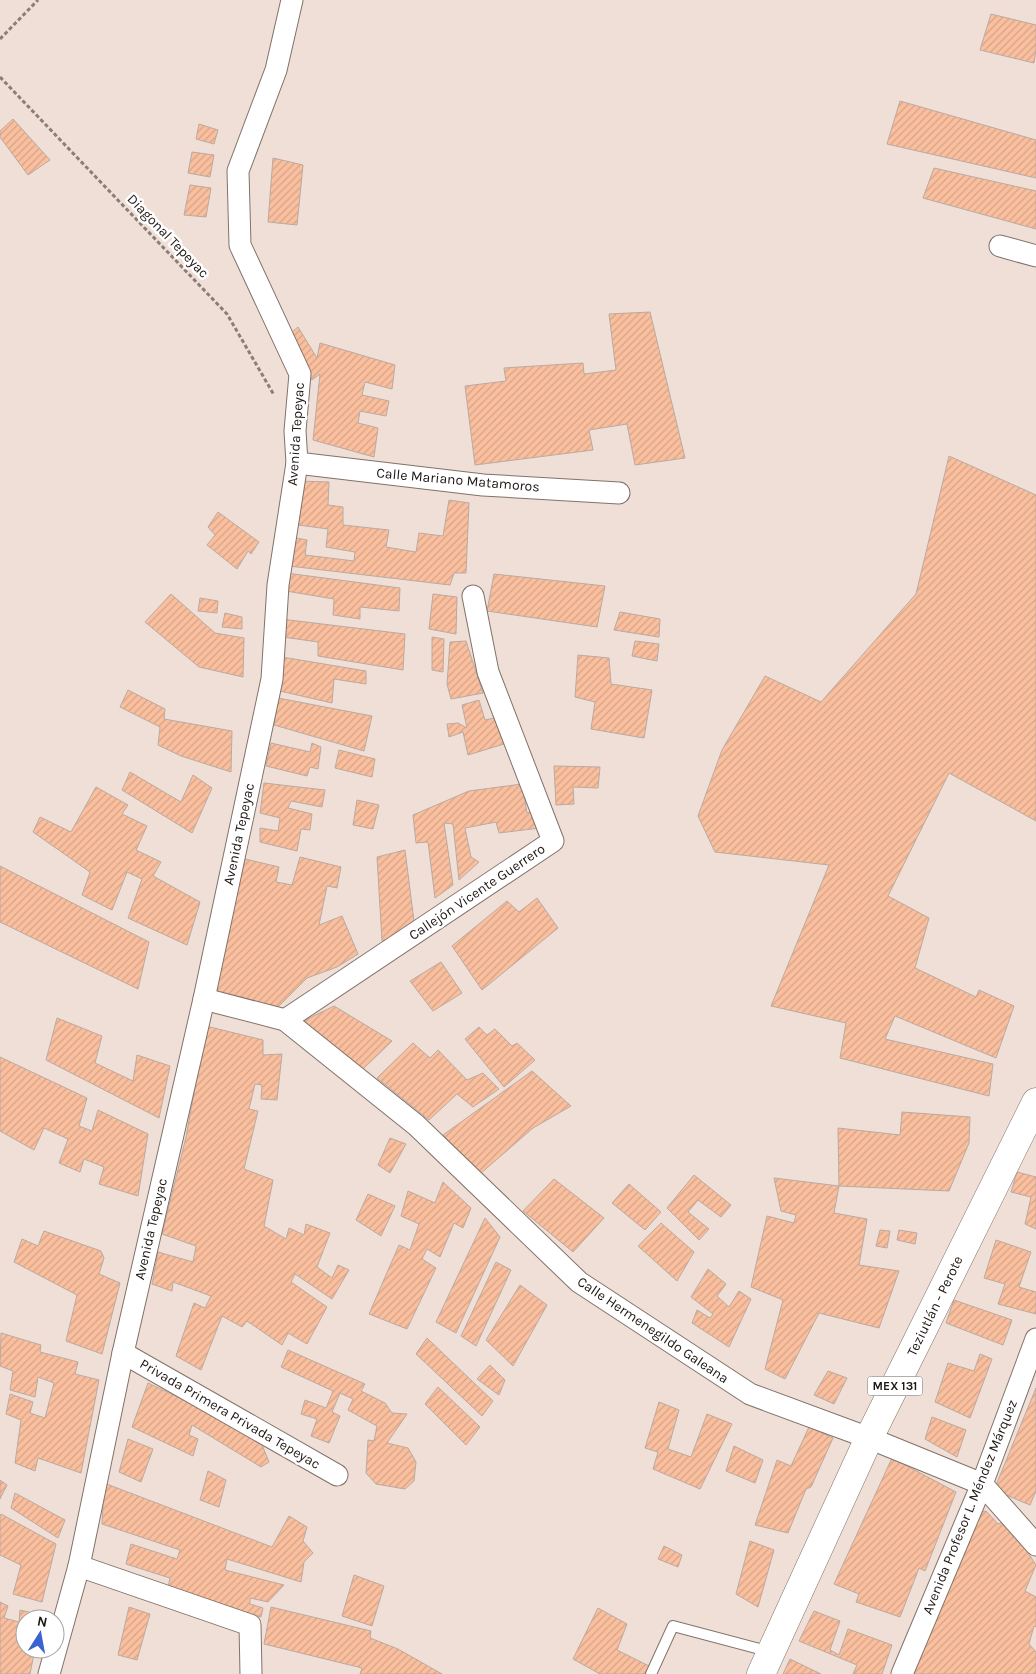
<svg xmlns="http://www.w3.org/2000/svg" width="1036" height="1674" font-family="Karla,sans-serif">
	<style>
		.building { fill: url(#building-hatch); stroke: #baaaa1 }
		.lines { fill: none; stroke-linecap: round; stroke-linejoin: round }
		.service-casing { stroke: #817269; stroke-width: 12 }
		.minor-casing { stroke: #817269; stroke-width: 23 }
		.primary-casing { stroke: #817269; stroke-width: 29 }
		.path { stroke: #897e78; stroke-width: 3; stroke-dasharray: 4 2.5; stroke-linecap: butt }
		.service { stroke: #fff; stroke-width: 10 }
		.minor { stroke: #fff; stroke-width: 21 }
		.primary { stroke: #fff; stroke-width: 28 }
		.labels { text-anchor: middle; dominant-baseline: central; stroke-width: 5; stroke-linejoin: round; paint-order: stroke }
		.shield { fill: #fff; stroke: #615d5a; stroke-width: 1 }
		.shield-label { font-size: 12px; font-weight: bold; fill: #1d1714 }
		.street-label { font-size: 14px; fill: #1d1714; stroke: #fff }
	</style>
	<defs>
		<pattern id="building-hatch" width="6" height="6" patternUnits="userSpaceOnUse" patternTransform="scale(1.25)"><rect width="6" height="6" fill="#fabf9e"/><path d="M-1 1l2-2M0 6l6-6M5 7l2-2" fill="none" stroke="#d6a387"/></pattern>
	</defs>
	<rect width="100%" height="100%" fill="#f0dfd6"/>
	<g class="building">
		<polygon points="991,14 1036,25 1036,50 1034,63 980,50"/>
		<polygon points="900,101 1036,140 1036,178 887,144"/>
		<polygon points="13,119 50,160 28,175 0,137 0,131"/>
		<polygon points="199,124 218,130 214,144 196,139"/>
		<polygon points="192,152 214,155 210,177 188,173"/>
		<polygon points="273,158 303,165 297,225 268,222"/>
		<polygon points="934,168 1036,191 1036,229 923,198"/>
		<polygon points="190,185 211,188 206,217 184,215"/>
		<polygon points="650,312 685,458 635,465 627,424 589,430 593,450 475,465 465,386 506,381 504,368 583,363 584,374 616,370 609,314"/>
		<polygon points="298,327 317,358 320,343 395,365 392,389 365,382 362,395 389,401 386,416 360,411 358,423 378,428 374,457 313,440 320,374 312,380 286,337"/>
		<polygon points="949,456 1036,495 1036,821 949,773 888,896 929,918 915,968 976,997 979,990 1014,1006 996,1058 895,1016 885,1039 993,1064 989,1096 840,1058 846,1023 771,1006 829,865 715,852 698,816 722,750 765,676 821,702 916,594"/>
		<polygon points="298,481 329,482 328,505 343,507 343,525 389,530 386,547 416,552 419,533 443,536 449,500 469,503 466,573 454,573 450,585 289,566 290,537 307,540 305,555 354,561 355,552 326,547 328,529 291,524"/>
		<polygon points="218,512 259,542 251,554 248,551 237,569 207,545 215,535 208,527"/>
		<polygon points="286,573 400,588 399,611 360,607 360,619 333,615 334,599 286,591"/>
		<polygon points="494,574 605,586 597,627 487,611"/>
		<polygon points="171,594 215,633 244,638 243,677 199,667 145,622"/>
		<polygon points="433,594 457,597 456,634 429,629"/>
		<polygon points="200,598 218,601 217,613 198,611"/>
		<polygon points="620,612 660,619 659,637 614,630"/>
		<polygon points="225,613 242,617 242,629 222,627"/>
		<polygon points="281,619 405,634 403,670 318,656 318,642 283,637"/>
		<polygon points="432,637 444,639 443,672 432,670"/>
		<polygon points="466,641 483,693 451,699 447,684 450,642"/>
		<polygon points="635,641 659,644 657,661 632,656"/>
		<polygon points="578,655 609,658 611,684 652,690 644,738 591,729 595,702 575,697"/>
		<polygon points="282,657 366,671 366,684 334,679 332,703 280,691"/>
		<polygon points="128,690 165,709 164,719 232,731 231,772 181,756 158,745 160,727 120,707"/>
		<polygon points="278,698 372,716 364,751 274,725"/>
		<polygon points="479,700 485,720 494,718 504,744 468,755 463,732 449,737 447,724 458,723 467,728 462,705"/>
		<polygon points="271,743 310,752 312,743 321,747 318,769 310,767 307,776 266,766"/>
		<polygon points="339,750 375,759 372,777 335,768"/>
		<polygon points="554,766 600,767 598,788 573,787 574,804 556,805"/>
		<polygon points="130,772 181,802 193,775 212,788 192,833 122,790"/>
		<polygon points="264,783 325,790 322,807 291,801 288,808 312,814 310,830 301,829 297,851 260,842 260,828 278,831 280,818 260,813"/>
		<polygon points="522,784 527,813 537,810 540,828 499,833 496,822 465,828 471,857 479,862 459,880 453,824 444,823 453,885 435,898 428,842 416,843 413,815 469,791"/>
		<polygon points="96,787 128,805 122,814 147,826 136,850 161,862 153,876 200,902 187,945 128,918 142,879 127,872 112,910 82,895 90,872 33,832 40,817 71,832"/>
		<polygon points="357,800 379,805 373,829 353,825"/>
		<polygon points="405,850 415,929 382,941 377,857"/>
		<polygon points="300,857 341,867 337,888 327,886 319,925 342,916 358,954 337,967 307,978 276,1009 215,992 245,859 279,867 276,882 292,885"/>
		<polygon points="0,866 149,942 138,989 0,922"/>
		<polygon points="537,898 558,928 482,990 452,946 507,901 519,912"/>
		<polygon points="441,962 462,993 433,1011 410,981"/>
		<polygon points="334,1006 392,1041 362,1070 299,1023"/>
		<polygon points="57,1018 102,1036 95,1063 133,1081 137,1055 170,1066 159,1118 46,1060"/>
		<polygon points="206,1026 263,1040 263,1055 282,1054 277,1100 261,1099 262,1085 255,1084 249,1109 258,1111 244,1169 273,1180 264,1226 286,1239 289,1228 304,1235 306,1224 330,1233 317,1267 332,1278 338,1265 349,1270 332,1299 295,1274 291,1282 327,1307 307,1344 288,1333 282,1345 247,1321 242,1327 222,1316 201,1370 176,1356 194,1303 205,1308 211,1296 173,1282 172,1291 152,1284 158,1252 193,1262 196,1246 162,1234 186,1137"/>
		<polygon points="479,1027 487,1035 495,1029 512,1046 517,1043 535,1060 504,1087 465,1039"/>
		<polygon points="413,1043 430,1058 438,1050 467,1080 483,1073 499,1089 473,1107 457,1094 429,1120 377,1078"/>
		<polygon points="0,1057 87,1098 79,1126 92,1131 98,1110 148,1134 138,1196 99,1184 104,1167 84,1159 80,1172 59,1163 68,1139 44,1128 34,1150 0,1131"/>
		<polygon points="532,1071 571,1106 533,1128 480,1174 443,1135"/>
		<polygon points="902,1112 970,1117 969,1143 949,1191 839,1186 838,1128 900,1135"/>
		<polygon points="390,1138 406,1144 390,1173 378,1165"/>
		<polygon points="1017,1172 1036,1177 1036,1229 1025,1224 1031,1197 1011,1192"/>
		<polygon points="694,1175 731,1205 721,1217 698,1200 688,1212 709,1229 699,1240 667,1208"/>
		<polygon points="774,1178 839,1186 834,1213 867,1219 859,1265 899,1271 879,1328 819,1313 785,1379 765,1369 783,1300 751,1287 767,1216 794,1223 796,1215 781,1211"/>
		<polygon points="554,1179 604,1218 573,1252 523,1211"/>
		<polygon points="443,1182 471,1208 463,1228 454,1223 440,1257 427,1249 422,1259 436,1268 407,1329 369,1314 399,1245 410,1250 419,1224 401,1216 408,1191 435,1203"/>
		<polygon points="629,1184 661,1212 645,1230 612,1203"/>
		<polygon points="368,1194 395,1206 381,1236 356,1220"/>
		<polygon points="485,1218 500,1237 456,1333 436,1322"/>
		<polygon points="661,1223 694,1252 677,1281 638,1246"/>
		<polygon points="880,1230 890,1231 887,1248 876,1246"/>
		<polygon points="899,1230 917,1233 915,1244 897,1240"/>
		<polygon points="44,1231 101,1251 104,1258 99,1274 120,1283 102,1354 66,1341 77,1295 14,1262 22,1239 38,1246"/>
		<polygon points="996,1240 1031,1252 1019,1287 1036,1292 1036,1314 998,1304 1005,1284 984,1278"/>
		<polygon points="496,1262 511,1270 476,1346 461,1336"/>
		<polygon points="708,1269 726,1284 717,1296 729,1307 739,1291 751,1299 729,1347 692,1323 697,1310 710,1318 713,1314 691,1297"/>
		<polygon points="520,1285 547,1305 513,1366 486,1340"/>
		<polygon points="954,1300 1012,1320 1003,1345 946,1323"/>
		<polygon points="1,1333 41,1345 40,1352 78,1362 75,1374 99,1380 81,1473 38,1458 35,1471 15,1463 21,1420 6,1414 10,1394 33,1402 30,1413 45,1418 54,1383 38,1377 35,1397 10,1390 13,1371 0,1366"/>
		<polygon points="427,1338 493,1401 482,1416 416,1354"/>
		<polygon points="288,1350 365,1384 361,1391 385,1403 392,1413 407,1414 387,1443 408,1448 416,1462 414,1481 405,1489 376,1484 366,1473 368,1440 374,1441 377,1426 348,1410 353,1399 340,1393 332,1412 340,1416 329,1443 311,1436 317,1419 301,1414 305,1400 326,1408 333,1391 281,1367"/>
		<polygon points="980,1354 992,1359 970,1418 935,1402 948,1363 974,1371"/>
		<polygon points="490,1365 505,1380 499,1395 477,1379"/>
		<polygon points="828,1371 847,1378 834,1404 814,1395"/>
		<polygon points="148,1383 258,1435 269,1462 261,1467 192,1425 189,1435 198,1439 193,1456 132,1427"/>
		<polygon points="438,1387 480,1427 466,1445 425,1404"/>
		<polygon points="1036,1388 1036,1491 1030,1505 994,1490"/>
		<polygon points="659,1402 679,1410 668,1449 691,1457 707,1414 732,1424 700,1489 653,1469 658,1452 645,1448"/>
		<polygon points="932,1417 966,1430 957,1457 925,1439"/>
		<polygon points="809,1427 833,1438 811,1487 806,1489 788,1533 755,1525 777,1460 791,1466"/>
		<polygon points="128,1439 153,1449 141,1482 119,1472"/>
		<polygon points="734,1446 763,1460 755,1483 726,1471"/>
		<polygon points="892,1458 956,1492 925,1571 919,1568 900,1617 856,1602 859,1594 834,1584"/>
		<polygon points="208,1471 226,1480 219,1507 200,1500"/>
		<polygon points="0,1480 7,1485 0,1499"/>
		<polygon points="104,1483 272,1547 289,1516 307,1527 303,1541 313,1553 304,1562 301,1582 227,1559 225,1570 284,1585 268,1602 250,1598 250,1604 263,1608 261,1617 168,1588 170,1578 126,1564 131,1544 177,1559 180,1550 102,1524"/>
		<polygon points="15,1493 65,1520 58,1538 11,1508"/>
		<polygon points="986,1511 998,1524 1007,1521 1036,1565 1025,1591 1036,1597 1036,1627 1034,1626 1029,1644 1036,1652 1036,1674 914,1674 921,1653 978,1513"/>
		<polygon points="1,1514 56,1544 42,1602 13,1594 21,1565 0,1555 0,1517"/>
		<polygon points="750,1541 774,1550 758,1607 736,1594"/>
		<polygon points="664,1546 682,1555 678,1567 658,1559"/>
		<polygon points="354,1575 384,1586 372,1626 342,1616"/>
		<polygon points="0,1602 8,1606 4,1618 19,1622 20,1610 41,1615 40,1619 25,1619 25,1649 35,1649 30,1674 0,1674"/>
		<polygon points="129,1607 150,1614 137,1660 118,1655"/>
		<polygon points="271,1607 371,1631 370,1638 398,1649 442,1674 360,1674 362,1668 264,1644"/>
		<polygon points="598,1608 627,1624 617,1650 649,1666 646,1674 600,1674 573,1659"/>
		<polygon points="814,1611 840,1621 830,1650 839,1655 848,1629 892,1645 882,1674 853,1674 857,1665 799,1641"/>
		<polygon points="790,1659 821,1674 783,1674"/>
	</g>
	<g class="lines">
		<defs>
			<polyline id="service" points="651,1674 673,1626 771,1652"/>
			<g id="minor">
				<polyline points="1000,246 1036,256"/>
				<polyline points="297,463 483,485 619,493"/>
				<polyline points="204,999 285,1020 416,1125 579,1282 750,1394 869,1438 982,1484 1036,1545"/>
				<polyline points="285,1020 553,841 488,672 473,596"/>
				<polyline points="123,1353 337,1475"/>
				<polyline points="79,1566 250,1625 251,1674"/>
				<polyline points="49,1674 79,1566 123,1353 204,999 272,679 278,585 297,463 295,431 300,374 240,245 238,171 276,70 292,0"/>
				<polyline points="902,1674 982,1484 1036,1339"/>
			</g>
			<polyline id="primary" points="761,1674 869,1438 1036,1102"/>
		</defs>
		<use href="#service" class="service-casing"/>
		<use href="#minor" class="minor-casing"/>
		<use href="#primary" class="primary-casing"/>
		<g class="path">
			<polyline points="0,39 38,0"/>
			<polyline points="0,77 227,314 274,395"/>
		</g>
		<use href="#service" class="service"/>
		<use href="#minor" class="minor"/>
		<use href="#primary" class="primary"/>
	</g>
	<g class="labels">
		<rect class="shield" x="867.5" y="1376.5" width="55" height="19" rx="4"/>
		<g class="shield-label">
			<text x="895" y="1386">MEX 131</text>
		</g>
		<g class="street-label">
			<text transform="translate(168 236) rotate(46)">Diagonal Tepeyac</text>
			<text transform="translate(296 434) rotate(-86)">Avenida Tepeyac</text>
			<text transform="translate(458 480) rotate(5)">Calle Mariano Matamoros</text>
			<text transform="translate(239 834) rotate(-78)">Avenida Tepeyac</text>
			<text transform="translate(477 892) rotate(-34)">Callejón Vicente Guerrero</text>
			<text transform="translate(151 1229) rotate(-77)">Avenida Tepeyac</text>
			<text transform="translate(935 1306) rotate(-64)">Teziutlán - Perote</text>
			<text transform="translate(653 1330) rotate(34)">Calle Hermenegildo Galeana</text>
			<text transform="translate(230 1414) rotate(30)">Privada Primera Privada Tepeyac</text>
			<text transform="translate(970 1507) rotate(-68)">Avenida Profesor L. Méndez Márquez</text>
		</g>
	</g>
	<g transform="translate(40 1634) rotate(11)"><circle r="24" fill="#ffffff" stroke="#a5a2a1"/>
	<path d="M0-4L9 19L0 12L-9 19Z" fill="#3a62d3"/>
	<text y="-8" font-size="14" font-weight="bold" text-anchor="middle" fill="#1d1714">N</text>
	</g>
</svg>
